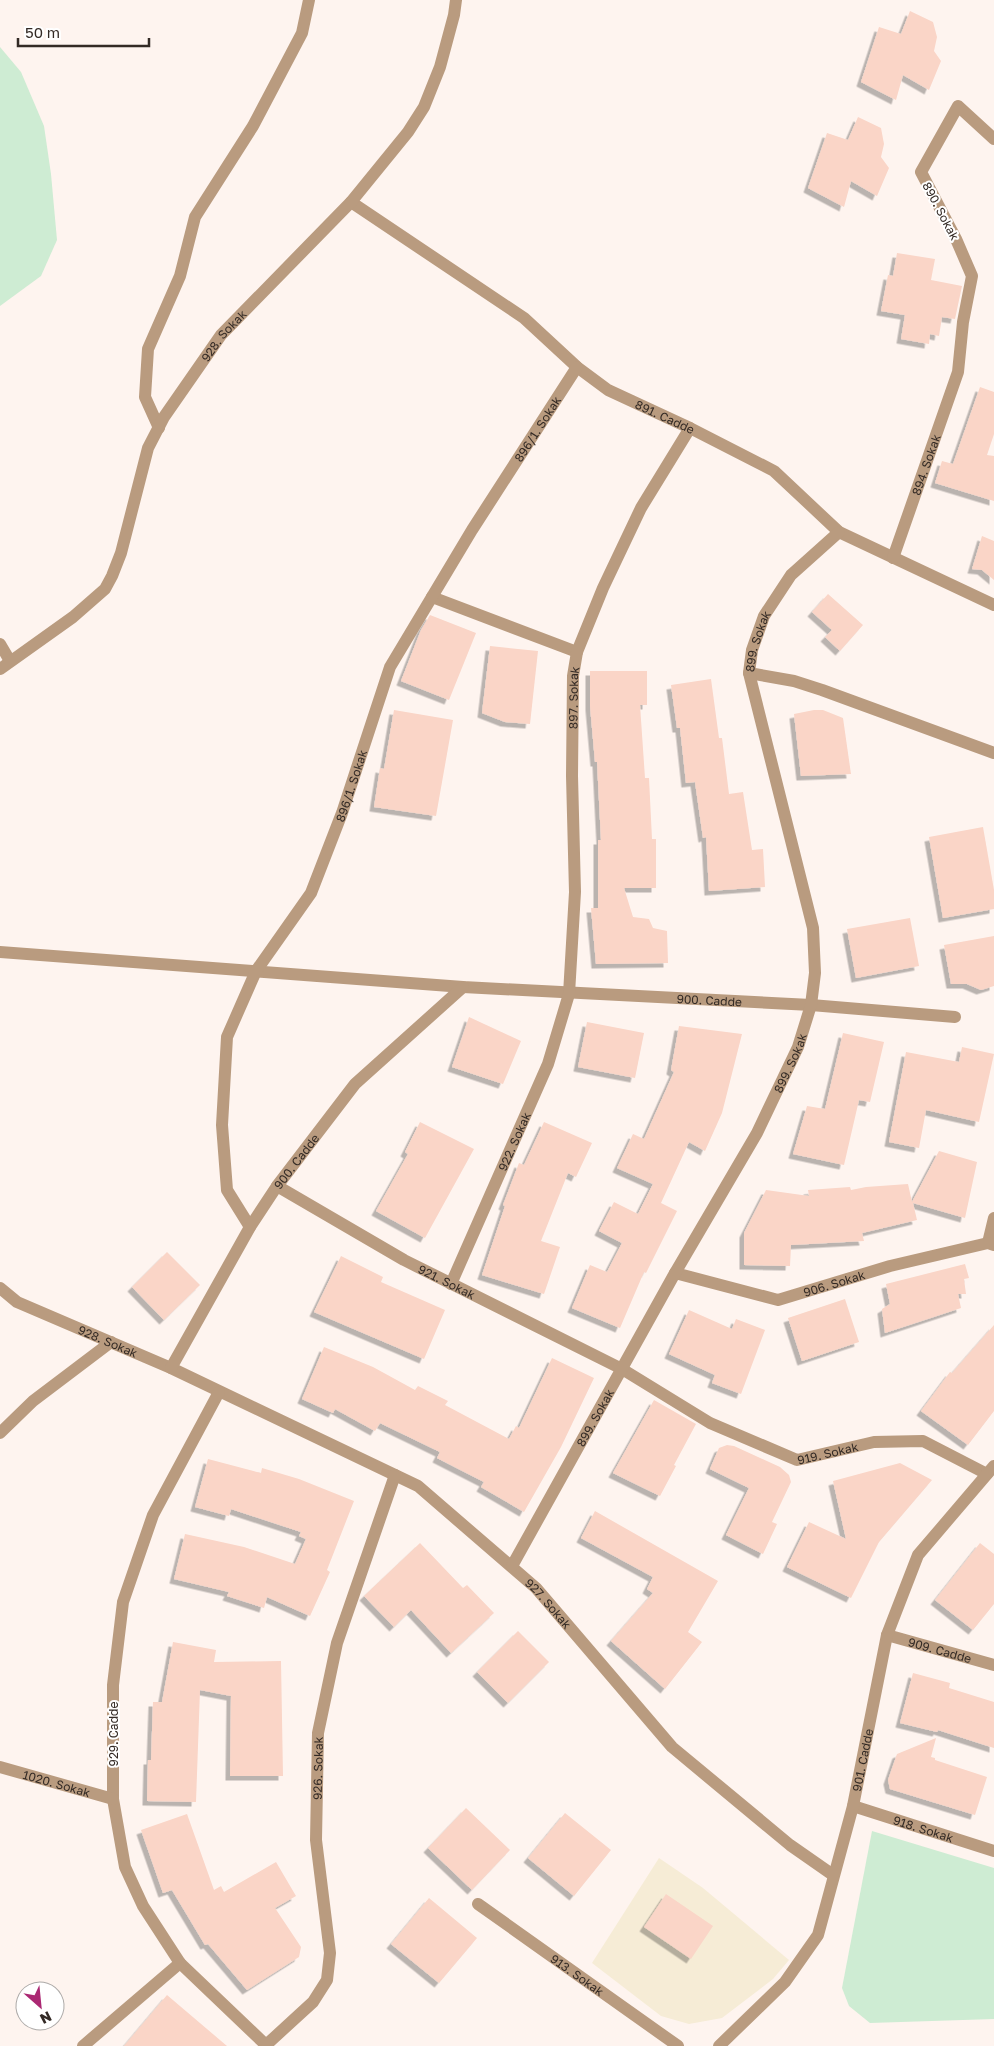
<svg xmlns="http://www.w3.org/2000/svg" width="994" height="2046" font-family="'Golos Text',sans-serif">
	<style>
		.education { fill: #f6ecd6 }
		.green { fill: #ceecd3 }
		.building { fill: #fad5c7; filter: url(#shadow) }
		.lines { fill: none; stroke-linecap: round; stroke-linejoin: round }
		.minor { stroke: #b99b7f; stroke-width: 12 }
		.labels { text-anchor: middle; dominant-baseline: central; stroke-width: 4; stroke-linejoin: round; paint-order: stroke }
		.street-label { font-size: 12px; fill: #332a25; stroke: #fff }
	</style>
	<defs>
		<filter id="shadow"><feDropShadow dx="-4.5" dy="4.5" stdDeviation="0" flood-color="#0004"/></filter>
	</defs>
	<rect width="100%" height="100%" fill="#fef4ef"/>
	<polygon class="education" points="659,1858 703,1888 789,1960 773,1979 722,2018 689,2024 661,2016 592,1963"/>
	<g class="green">
		<polygon points="0,47 21,72 44,126 51,174 57,240 41,276 0,306"/>
		<polygon points="872,1831 994,1868 994,2019 870,2023 849,2006 842,1988"/>
	</g>
	<g class="building">
		<polygon points="910,11 933,22 937,37 934,51 941,61 929,90 903,75 896,100 861,82 879,27 901,34"/>
		<polygon points="858,117 881,128 884,144 881,157 889,168 877,196 851,181 844,207 808,188 827,133 848,140"/>
		<polygon points="897,253 935,259 931,280 962,286 955,319 942,317 939,336 930,334 929,344 901,339 905,315 881,311 888,275 893,276"/>
		<polygon points="980,387 994,392 994,434 987,455 994,456 994,501 935,483 942,461 953,464"/>
		<polygon points="982,536 994,541 994,580 982,570 972,569"/>
		<polygon points="828,594 863,625 840,651 825,637 832,630 812,612"/>
		<polygon points="430,615 476,633 449,700 401,681 421,630"/>
		<polygon points="490,646 538,651 530,724 505,722 482,713"/>
		<polygon points="590,671 647,671 647,705 640,705 645,778 649,778 652,839 656,839 656,888 624,888 633,917 649,919 653,928 667,931 668,963 596,964 591,908 598,908 598,840 601,840 597,762 595,762 590,706"/>
		<polygon points="711,679 719,738 722,738 729,794 743,792 752,850 763,849 765,887 709,891 706,837 703,838 695,782 686,783 680,728 677,728 671,685"/>
		<polygon points="394,710 453,720 436,816 374,807 380,768 384,769"/>
		<polygon points="814,710 823,710 843,718 851,774 801,776 794,714"/>
		<polygon points="983,827 994,890 994,909 943,918 929,837"/>
		<polygon points="910,918 919,966 856,978 847,929"/>
		<polygon points="994,936 994,986 981,990 967,984 951,984 944,945"/>
		<polygon points="469,1017 521,1041 503,1084 452,1067"/>
		<polygon points="587,1022 644,1033 635,1078 578,1067"/>
		<polygon points="679,1026 742,1034 722,1113 705,1151 689,1142 661,1203 677,1211 646,1273 644,1272 620,1328 572,1308 590,1265 607,1272 622,1243 599,1231 614,1202 638,1214 653,1184 617,1168 633,1134 644,1139 674,1072 671,1070"/>
		<polygon points="843,1033 884,1042 870,1102 859,1100 844,1165 793,1154 807,1106 825,1109"/>
		<polygon points="962,1047 994,1054 979,1122 926,1110 919,1148 889,1142 906,1052 959,1062"/>
		<polygon points="420,1122 474,1149 425,1238 376,1211 408,1154 405,1152"/>
		<polygon points="544,1122 592,1143 576,1177 568,1173 541,1241 560,1247 544,1294 482,1275 505,1206 503,1205 519,1163 524,1165"/>
		<polygon points="939,1151 977,1162 965,1218 913,1203 917,1220 862,1233 864,1241 791,1245 790,1266 744,1265 744,1233 766,1190 809,1196 808,1190 850,1187 851,1190 866,1187 908,1184 912,1202"/>
		<polygon points="167,1252 200,1285 164,1320 132,1287"/>
		<polygon points="341,1256 383,1277 381,1282 445,1310 424,1359 314,1312"/>
		<polygon points="965,1264 969,1278 964,1279 966,1294 958,1294 961,1308 885,1333 882,1309 890,1304 886,1284"/>
		<polygon points="845,1299 859,1342 802,1361 788,1318"/>
		<polygon points="689,1310 732,1329 736,1319 765,1330 741,1394 712,1383 715,1375 669,1354"/>
		<polygon points="994,1325 994,1411 968,1445 921,1411 950,1372 952,1373"/>
		<polygon points="324,1347 373,1367 415,1390 418,1386 448,1401 445,1405 509,1439 516,1426 519,1428 552,1358 594,1378 561,1447 524,1512 481,1487 484,1482 437,1458 440,1452 380,1423 375,1431 335,1409 333,1413 302,1399"/>
		<polygon points="654,1400 696,1424 674,1465 676,1466 660,1496 613,1473"/>
		<polygon points="727,1445 734,1446 780,1467 789,1475 791,1482 772,1522 777,1524 763,1554 726,1535 749,1488 710,1469 719,1448"/>
		<polygon points="208,1459 261,1473 262,1468 299,1479 354,1501 327,1570 330,1572 310,1616 267,1597 264,1608 227,1596 229,1592 174,1579 185,1534 244,1547 295,1564 306,1539 299,1536 301,1532 231,1509 229,1516 195,1507"/>
		<polygon points="900,1463 932,1480 879,1542 851,1598 787,1567 809,1522 846,1539 833,1481"/>
		<polygon points="595,1511 718,1581 688,1632 702,1642 665,1689 611,1641 653,1593 647,1589 653,1577 581,1538"/>
		<polygon points="420,1543 463,1588 467,1585 494,1613 451,1653 411,1610 394,1627 364,1596"/>
		<polygon points="980,1543 994,1554 994,1604 973,1630 935,1600"/>
		<polygon points="518,1631 549,1662 508,1703 477,1672"/>
		<polygon points="173,1642 216,1650 214,1662 281,1661 283,1776 230,1776 231,1696 200,1690 196,1802 147,1801 148,1760 151,1760 153,1702 162,1702"/>
		<polygon points="913,1673 950,1683 949,1688 994,1702 994,1748 938,1730 937,1732 900,1723"/>
		<polygon points="936,1738 931,1757 935,1758 935,1760 987,1777 975,1815 890,1789 888,1780 897,1754"/>
		<polygon points="466,1808 510,1850 472,1890 428,1848"/>
		<polygon points="565,1813 611,1850 574,1896 528,1858"/>
		<polygon points="187,1814 214,1890 221,1886 224,1892 276,1862 296,1896 275,1908 301,1947 299,1957 247,1990 208,1944 205,1945 172,1890 163,1893 141,1830"/>
		<polygon points="666,1894 713,1926 691,1959 644,1927"/>
		<polygon points="429,1898 477,1938 439,1983 391,1944"/>
		<polygon points="167,1995 227,2046 124,2046"/>
	</g>
	<g class="lines">
		<g class="minor">
			<path id="s1" d="M 351,202 L 524,318 L 577,367 L 608,390 L 690,428 L 774,471 L 839,532 L 994,605"/>
			<polyline points="159,428 145,397 148,349 180,276 195,217 253,126 302,33 309,0"/>
			<path id="s2" d="M 893,558 L 958,372 L 963,322 L 972,276 L 956,239 L 921,172 L 958,106 L 994,139"/>
			<polyline points="432,597 577,652"/>
			<polyline points="0,644 10,661"/>
			<path id="s3" d="M 0,669 L 73,617 L 105,589 L 112,576 L 121,553 L 148,448 L 164,417 L 221,335 L 351,202 L 408,132 L 424,107 L 440,67 L 454,15 L 456,0"/>
			<polyline points="749,673 794,681 822,690 994,753"/>
			<path id="s4" d="M 0,952 L 463,987 L 811,1005 L 955,1017"/>
			<path id="s5" d="M 277,1186 L 404,1260 L 622,1369 L 710,1423 L 797,1460 L 874,1442 L 923,1441 L 987,1474"/>
			<path id="s6" d="M 250,1227 L 227,1190 L 222,1125 L 227,1037 L 256,971 L 311,893 L 342,813 L 390,667 L 472,530 L 577,367"/>
			<polyline points="988,1243 994,1218"/>
			<path id="s7" d="M 675,1273 L 778,1300 L 890,1266 L 988,1243 L 994,1245"/>
			<path id="s8" d="M 451,1284 L 548,1064 L 569,994 L 575,892 L 572,776 L 573,676 L 577,652 L 603,588 L 641,508 L 690,428"/>
			<path id="s9" d="M 0,1288 L 17,1302 L 171,1368 L 418,1486 L 536,1588 L 672,1747 L 790,1845 L 833,1875"/>
			<path id="s10" d="M 171,1368 L 250,1227 L 277,1186 L 355,1084 L 463,987"/>
			<polyline points="219,1392 153,1515 123,1602 113,1685 113,1799 125,1867 143,1906 180,1963 267,2046"/>
			<polyline points="0,1433 33,1401 111,1342"/>
			<path id="s11" d="M 512,1566 L 675,1273 L 757,1133 L 798,1047 L 811,1005 L 815,973 L 813,928 L 749,673 L 752,650 L 764,616 L 791,575 L 839,532"/>
			<path id="s12" d="M 887,1635 L 994,1665"/>
			<path id="s13" d="M 0,1767 L 113,1799"/>
			<path id="s14" d="M 853,1806 L 994,1851"/>
			<path id="s15" d="M 478,1904 L 678,2046"/>
			<polyline points="83,2046 180,1963"/>
			<path id="s16" d="M 265,2046 L 313,2002 L 327,1980 L 330,1953 L 316,1840 L 318,1733 L 337,1643 L 395,1475"/>
			<path id="s17" d="M 719,2046 L 785,1982 L 818,1935 L 853,1806 L 887,1635 L 918,1555 L 994,1466"/>
		</g>
	</g>
	<g class="labels">
		<g class="street-label">
			<text transform="translate(941 211) rotate(62)">890. Sokak</text>
			<text stroke="none"><textPath href="#s3" startOffset="416">928. Sokak</textPath></text>
			<text stroke="none"><textPath href="#s1" startOffset="382">891. Cadde</textPath></text>
			<text stroke="none"><textPath href="#s6" startOffset="884">896/1. Sokak</textPath></text>
			<text stroke="none"><textPath href="#s2" startOffset="99">894. Sokak</textPath></text>
			<text stroke="none"><textPath href="#s11" startOffset="1010">899. Sokak</textPath></text>
			<text stroke="none"><textPath href="#s8" startOffset="610">897. Sokak</textPath></text>
			<text stroke="none"><textPath href="#s6" startOffset="479">896/1. Sokak</textPath></text>
			<text stroke="none"><textPath href="#s4" startOffset="711">900. Cadde</textPath></text>
			<text stroke="none"><textPath href="#s11" startOffset="575">899. Sokak</textPath></text>
			<text stroke="none"><textPath href="#s8" startOffset="156">922. Sokak</textPath></text>
			<text stroke="none"><textPath href="#s10" startOffset="242">900. Cadde</textPath></text>
			<text stroke="none"><textPath href="#s5" startOffset="195">921. Sokak</textPath></text>
			<text stroke="none"><textPath href="#s7" startOffset="165">906. Sokak</textPath></text>
			<text stroke="none"><textPath href="#s9" startOffset="121">928. Sokak</textPath></text>
			<text stroke="none"><textPath href="#s11" startOffset="170">899. Sokak</textPath></text>
			<text stroke="none"><textPath href="#s5" startOffset="620">919. Sokak</textPath></text>
			<text stroke="none"><textPath href="#s9" startOffset="639">927. Sokak</textPath></text>
			<text stroke="none"><textPath href="#s12" startOffset="55">909. Cadde</textPath></text>
			<text transform="translate(113 1734) rotate(-90)">929. Cadde</text>
			<text stroke="none"><textPath href="#s17" startOffset="330">901. Cadde</textPath></text>
			<text stroke="none"><textPath href="#s16" startOffset="304">926. Sokak</textPath></text>
			<text stroke="none"><textPath href="#s13" startOffset="59">1020. Sokak</textPath></text>
			<text stroke="none"><textPath href="#s14" startOffset="74">918. Sokak</textPath></text>
			<text stroke="none"><textPath href="#s15" startOffset="122">913. Sokak</textPath></text>
		</g>
	</g>
	<g transform="translate(40 2006) rotate(153)"><circle r="24" fill="#ffffff" stroke="#adaaa8"/>
	<path d="M0-4L9 19L0 12L-9 19Z" fill="#ab2873"/>
	<text y="-8" font-size="14" font-weight="bold" text-anchor="middle" fill="#332a25">N</text>
	</g>
	<path d="M18 38v8h131v-8" fill="none" stroke="#332a25" stroke-width="2.5"/>
	<text x="25" y="38" font-size="15" fill="#332a25" stroke="#ffffff" stroke-width="4" paint-order="stroke">50 m</text>
</svg>
